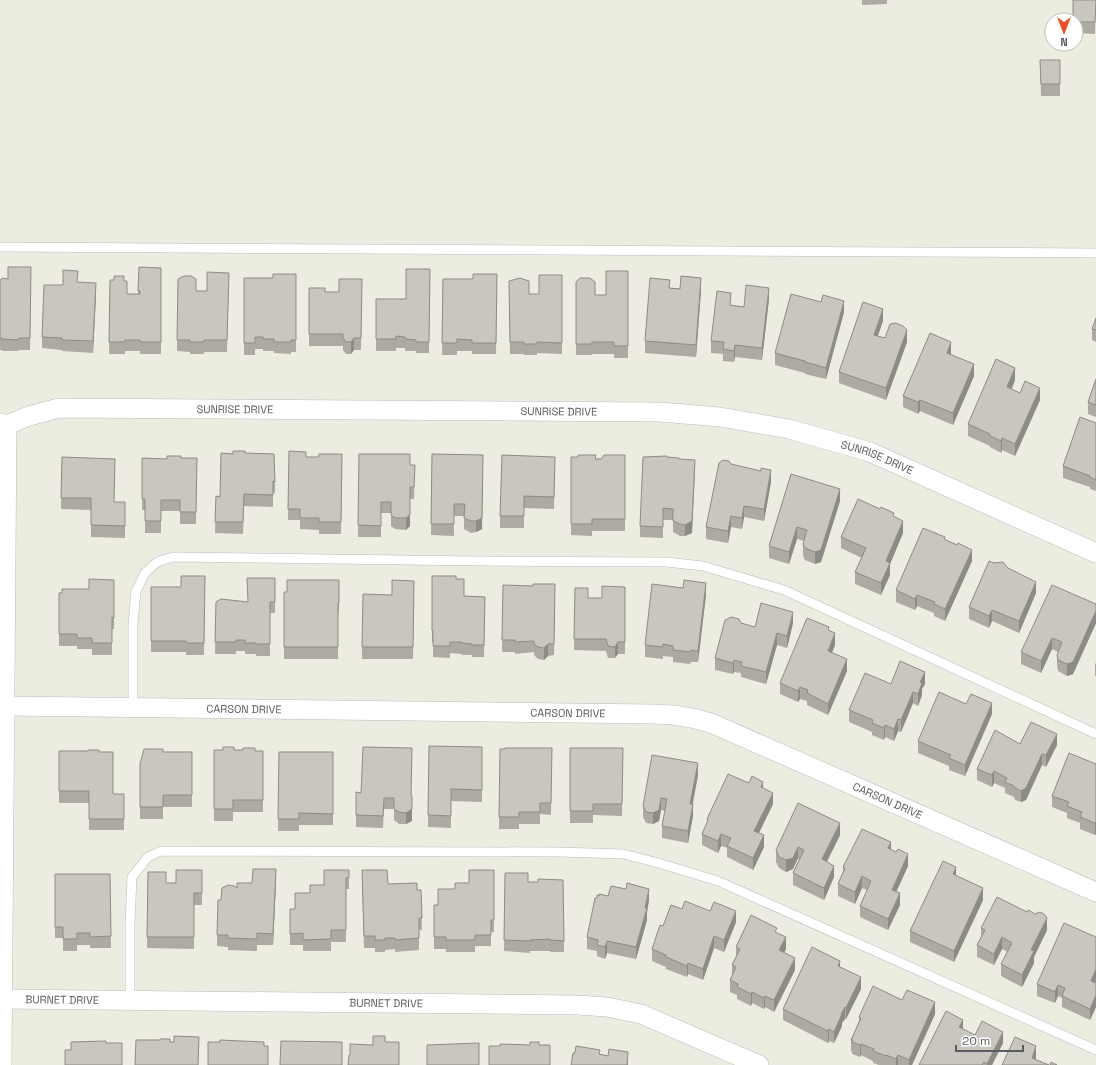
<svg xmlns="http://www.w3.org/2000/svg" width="1096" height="1065" font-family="'Space Grotesk',sans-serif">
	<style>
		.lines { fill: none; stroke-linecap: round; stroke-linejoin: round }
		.service-casing { stroke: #b9bac0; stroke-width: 10 }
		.minor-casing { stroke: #b9bac0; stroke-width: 20 }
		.service { stroke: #fff; stroke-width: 9 }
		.minor { stroke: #fff; stroke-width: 19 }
		.wall { fill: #acaaa3 }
		.shaded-wall { fill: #8c8b85 }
		.building { fill: #c8c6be; stroke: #8c8b85 }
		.labels { text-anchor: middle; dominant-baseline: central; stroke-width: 3.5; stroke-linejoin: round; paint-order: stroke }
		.street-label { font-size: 11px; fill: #5a5c62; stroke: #fff }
	</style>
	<rect width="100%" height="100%" fill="#edece1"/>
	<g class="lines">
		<defs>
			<g id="service">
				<polyline points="0,247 1096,253"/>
				<polyline points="133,707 133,624 136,591 145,573 157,562 173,557 479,561 666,562 703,566 784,590 1096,734"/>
				<polyline points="130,1000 130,924 132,877 148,857 161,851 559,852 623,854 655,862 718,881 1096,1050"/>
			</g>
			<g id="minor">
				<path id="s1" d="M 0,423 L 7,425 L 29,416 L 59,408 L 660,412 L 720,417 L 789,429 L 870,452 L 1096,553"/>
				<path id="s2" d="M 4,706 L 652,714 L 673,715 L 692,718 L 711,723 L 1096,892"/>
				<path id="s3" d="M 2,999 L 578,1005 L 607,1007 L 641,1014 L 759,1065"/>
				<polyline points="2,1065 7,425"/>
			</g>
		</defs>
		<use href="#service" class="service-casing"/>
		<use href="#minor" class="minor-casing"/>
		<use href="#service" class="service"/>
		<use href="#minor" class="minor"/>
	</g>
	<g class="wall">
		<polygon points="862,0 887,0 887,4 862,5"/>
		<polygon points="1096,0 1095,34 1076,33 1076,20"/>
		<polygon points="1040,60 1060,60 1060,96 1041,96"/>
		<polygon points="31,267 30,350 19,350 18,351 2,351 2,350 0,350 0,280 8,279"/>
		<polygon points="139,267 161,268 161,354 140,354 140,351 125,351 125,354 109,354 110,280 124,281 127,294 138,294"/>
		<polygon points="430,269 429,353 416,353 416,351 405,351 405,348 396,348 396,351 376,351 376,299 406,299"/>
		<polygon points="628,271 628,358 614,358 614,354 592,354 592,355 576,355 576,282 595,295 606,295"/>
		<polygon points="229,273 227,352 204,352 204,354 190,354 190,352 177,351 178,279 196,291 207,291"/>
		<polygon points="296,274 296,352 291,352 291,354 274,353 274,351 263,351 263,349 255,349 255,355 244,355 244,278 273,278"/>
		<polygon points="497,274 496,354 472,354 472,351 457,351 457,355 442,355 443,279 473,279"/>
		<polygon points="562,275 562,354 537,353 537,355 524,355 524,354 510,354 509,281 529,294 539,294"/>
		<polygon points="362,279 361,350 354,350 351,354 346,354 343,350 343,346 309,346 309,288 325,292 339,292"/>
		<polygon points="78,282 96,294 93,353 62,351 62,350 42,348 42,337 63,285"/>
		<polygon points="670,288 701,290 696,357 645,353 645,341"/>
		<polygon points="769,299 762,360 735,357 734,362 723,361 723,354 711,353 711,341 731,305 744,307"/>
		<polygon points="844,312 826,379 805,374 805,373 775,365 775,353"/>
		<polygon points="1096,318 1096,342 1092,340 1092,329"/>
		<polygon points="883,321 878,336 885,338 907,342 886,400 839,383 839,372"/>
		<polygon points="951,354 974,376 953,425 920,411 918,414 903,407 903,396"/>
		<polygon points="1096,379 1096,417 1088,414 1088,402"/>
		<polygon points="1015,380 1012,389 1020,393 1040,400 1015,456 1002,450 1001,453 990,447 990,446 968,436 968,424"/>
		<polygon points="1096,423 1096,491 1090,489 1090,487 1063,478 1063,466"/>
		<polygon points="289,451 306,457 319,457 342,454 341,534 319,534 319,530 300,529 300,520 288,520"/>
		<polygon points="245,453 275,482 275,493 273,493 273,507 244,506 243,534 215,533 216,496 220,497 233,454"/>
		<polygon points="359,454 410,465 415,465 414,499 410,499 410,526 406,530 395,529 391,526 391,513 381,513 381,537 358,537"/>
		<polygon points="432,454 482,529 476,532 471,533 464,529 464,516 454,516 454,536 431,535"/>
		<polygon points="625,455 625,531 592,531 592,536 571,535 571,457 601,459"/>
		<polygon points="62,457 114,502 125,514 125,538 91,537 91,510 61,509"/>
		<polygon points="667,457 679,459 695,472 692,533 685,536 680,536 673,532 673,520 663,520 663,538 640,537 640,526"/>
		<polygon points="142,458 167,459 181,458 197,458 196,524 180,524 180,511 161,511 161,533 145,533 145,510 142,510"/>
		<polygon points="731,464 771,482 764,521 744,517 742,529 731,527 728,543 706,539 706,527"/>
		<polygon points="555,468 554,509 524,508 524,528 500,528 500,516"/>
		<polygon points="791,474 840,501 821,562 815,564 805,560 803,556 803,544 804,541 797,539 789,564 769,558 769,546"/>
		<polygon points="894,517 903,533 890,564 890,575 881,595 855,584 855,572 862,558 841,548 841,537"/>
		<polygon points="945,539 972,561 945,621 934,616 934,613 917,606 915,610 896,602 896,590"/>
		<polygon points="205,576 204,655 186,655 186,652 151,652 151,587 181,587"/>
		<polygon points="432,576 456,579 464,596 485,597 484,657 472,657 472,655 462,655 462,654 450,653 450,658 433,657 433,642 432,642"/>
		<polygon points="275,578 275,613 270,613 270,656 256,656 256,654 245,654 245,651 236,651 236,654 215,654 216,602 248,602"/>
		<polygon points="114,580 114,629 112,629 112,655 92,655 92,649 77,649 77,646 59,646 59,593 89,589"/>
		<polygon points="339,580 339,614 338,614 338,659 284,659 284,592 287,592"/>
		<polygon points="414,581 413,659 362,659 362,647"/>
		<polygon points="555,584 554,655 548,656 544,660 538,659 534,655 534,652 515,654 515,652 502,652 503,585 533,586"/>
		<polygon points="625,587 625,654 618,654 615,658 608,658 606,651 574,650 575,588 588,598 602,598"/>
		<polygon points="1036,593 1019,633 992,621 989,628 969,619 969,607"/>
		<polygon points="706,595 698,662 691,662 690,664 673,662 673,657 663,656 663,659 645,657 645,645"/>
		<polygon points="1096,604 1096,623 1073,674 1067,676 1058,671 1057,666 1057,655 1058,652 1052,649 1041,673 1021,664 1021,652"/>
		<polygon points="741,623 755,627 793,623 787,648 777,645 766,684 741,677 741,673 734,672 733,674 715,670 715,658"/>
		<polygon points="829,630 835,645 832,653 847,671 828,715 807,705 807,701 800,699 798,702 780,694 780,683"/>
		<polygon points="1096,663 1096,676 1095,676 1095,664"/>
		<polygon points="891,684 925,684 922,689 922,695 918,706 913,703 901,732 898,731 894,741 885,737 884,740 872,735 872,732 849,722 849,710"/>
		<polygon points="966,704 992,714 965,776 949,770 949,766 918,753 918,741"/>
		<polygon points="1020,744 1057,745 1046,767 1042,765 1026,800 1021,802 1015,800 1014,797 1005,793 1005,788 994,783 992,787 977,780 977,769"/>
		<polygon points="429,746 482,747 482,802 451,801 451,828 428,827"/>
		<polygon points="552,748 551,815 540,814 540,824 519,824 519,829 499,829 500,749"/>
		<polygon points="570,748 623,748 622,816 593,815 593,823 570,823"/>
		<polygon points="214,750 263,751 263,812 233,812 233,821 214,821"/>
		<polygon points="59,751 99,752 113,794 124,794 124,830 89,830 89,803 59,803"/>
		<polygon points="163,752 192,752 192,807 163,807 163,819 140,819 140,764"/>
		<polygon points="279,752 333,752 333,825 299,825 299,831 278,831"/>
		<polygon points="412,760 411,796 412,821 406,824 399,824 394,820 394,809 384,809 383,828 356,827 356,815 361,793"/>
		<polygon points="1096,764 1096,834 1095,835 1080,829 1080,823 1067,818 1067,813 1052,807 1052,796"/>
		<polygon points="698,775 693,804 693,816 688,843 662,838 662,826 665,811 661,810 659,821 653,824 646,823 643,817 643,806"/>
		<polygon points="749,783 763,788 773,804 759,833 764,847 753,870 727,857 727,848 721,846 718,853 702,845 702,834 707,823 707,819"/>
		<polygon points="840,835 827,862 834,877 824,900 793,885 793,873 799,859 798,858 793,869 786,872 779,868 776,862 776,850"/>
		<polygon points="891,850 908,866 896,892 900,905 888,930 860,917 860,906 867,890 862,888 855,904 838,896 838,884 843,872 843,867"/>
		<polygon points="202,870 202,905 194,905 194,949 147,948 148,872 166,883 176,883"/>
		<polygon points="349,870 349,889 346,889 346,942 331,942 331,951 303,951 303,945 290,945 290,909 295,909 310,893"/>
		<polygon points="494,870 494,932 491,932 491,946 475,946 475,952 446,952 446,949 434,949 434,905 438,905 455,889 469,883"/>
		<polygon points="505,873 528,882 538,882 563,880 564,952 550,952 550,951 530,951 530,953 504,951"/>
		<polygon points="55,874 110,874 111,948 90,948 90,945 77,945 77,951 63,951 63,938 55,938"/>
		<polygon points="956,876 983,900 954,962 910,942 910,931"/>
		<polygon points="276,881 273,945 257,945 257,951 228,950 228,947 217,946 217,935 221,900 237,888 252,883"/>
		<polygon points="362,882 388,884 417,890 421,890 422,930 419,930 419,950 395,952 395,949 385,950 385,952 375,952 375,948 364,948"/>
		<polygon points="608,896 649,900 647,912 647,920 636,959 607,953 605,959 597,956 597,951 587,949 587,937 597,898"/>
		<polygon points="682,909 736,922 724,952 714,948 703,980 688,974 687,977 666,969 666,967 652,961 652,949 663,926"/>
		<polygon points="981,928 1047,930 1034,957 1034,963 1022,987 1001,976 1001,964 1008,952 1002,949 994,965 977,957 977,945 981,937"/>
		<polygon points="777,933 786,949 784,953 795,970 774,1012 765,1007 764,1009 752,1003 751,1006 737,999 737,995 730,992 730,980 732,976 732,965 736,957 736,947"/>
		<polygon points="1096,937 1096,981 1095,982 1096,983 1096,1007 1090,1020 1062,1007 1062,998 1058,996 1055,1003 1037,996 1037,984"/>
		<polygon points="840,967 861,989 846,1019 845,1019 842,1023 842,1026 834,1043 829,1041 828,1043 783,1020 783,1009"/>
		<polygon points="902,1000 935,1014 912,1065 879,1065 873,1063 873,1061 861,1055 860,1057 852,1054 852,1052 851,1051 851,1040 859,1021 859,1017"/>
		<polygon points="963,1029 975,1035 1003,1043 992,1065 919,1065"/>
	</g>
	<g class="shaded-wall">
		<polygon points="701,278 701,290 696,357 696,345"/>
		<polygon points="96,283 96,294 93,353 93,341"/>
		<polygon points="769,288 769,299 762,360 762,348"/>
		<polygon points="844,301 844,312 826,379 826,368"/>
		<polygon points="883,309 883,321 874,346 874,335"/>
		<polygon points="907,330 907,342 886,400 886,388"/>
		<polygon points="354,338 354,350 351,354 351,342"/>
		<polygon points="951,342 951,354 947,364 947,353"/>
		<polygon points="735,345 735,357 734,362 734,351"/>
		<polygon points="974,364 974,376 953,425 953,413"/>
		<polygon points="1015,368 1015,380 1007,398 1007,387"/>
		<polygon points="1040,388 1040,400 1015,456 1015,444"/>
		<polygon points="920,400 920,411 918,414 918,402"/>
		<polygon points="1002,438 1002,450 1001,453 1001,441"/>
		<polygon points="483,455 482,529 476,532 476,521"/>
		<polygon points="695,460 692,533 685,536 685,525"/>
		<polygon points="771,470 771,482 764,521 764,509"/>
		<polygon points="840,489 840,501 821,562 815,564 815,552"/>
		<polygon points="744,506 744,517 742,529 742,518"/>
		<polygon points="410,515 410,526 406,530 406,518"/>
		<polygon points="731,516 731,527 728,543 728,531"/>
		<polygon points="903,521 903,533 890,564 890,575 881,595 881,583 886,561"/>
		<polygon points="797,527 797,539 789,564 789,552"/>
		<polygon points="972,550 972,561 945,621 945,609"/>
		<polygon points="1036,582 1036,593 1019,633 1019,621"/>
		<polygon points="706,583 706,595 698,662 698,651"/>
		<polygon points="917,595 917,606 915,610 915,599"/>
		<polygon points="992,610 992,621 989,628 989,616"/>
		<polygon points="1096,611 1096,623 1073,674 1067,676 1067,664"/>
		<polygon points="793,612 793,623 787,648 787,636"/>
		<polygon points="777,633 777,645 766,684 766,672"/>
		<polygon points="835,633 835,645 828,662 828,651"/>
		<polygon points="1052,638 1052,649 1041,673 1041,661"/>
		<polygon points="618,642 618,654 615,658 615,647"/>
		<polygon points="548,644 548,656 544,660 544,648"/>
		<polygon points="847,659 847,671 828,715 828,704"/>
		<polygon points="734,660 734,672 733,674 733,663"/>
		<polygon points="925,672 925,684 922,689 922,695 918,706 918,694 920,682"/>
		<polygon points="800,687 800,699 798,702 798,691"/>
		<polygon points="913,692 913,703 901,732 901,720"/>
		<polygon points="992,703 992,714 965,776 965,765"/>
		<polygon points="898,719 898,731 894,741 894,729"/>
		<polygon points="885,725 885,737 884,740 884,728"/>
		<polygon points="1057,734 1057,745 1046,767 1046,755"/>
		<polygon points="1042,754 1042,765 1026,800 1021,802 1021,791"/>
		<polygon points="698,763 698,775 690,815 690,804"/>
		<polygon points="994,771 994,783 992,787 992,775"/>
		<polygon points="763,782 763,793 761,787"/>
		<polygon points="773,793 773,804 754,843 754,831"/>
		<polygon points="412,796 412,821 406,824 406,813"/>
		<polygon points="661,798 661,810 659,821 653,824 653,813"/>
		<polygon points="693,804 693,816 688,843 688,831"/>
		<polygon points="1096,822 1096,834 1095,835 1095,823"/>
		<polygon points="840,823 840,835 822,871 822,859"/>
		<polygon points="721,834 721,846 718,853 718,841"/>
		<polygon points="764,835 764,847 753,870 753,858"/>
		<polygon points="891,842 891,854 888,848"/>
		<polygon points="798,847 798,858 793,869 786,872 786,860"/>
		<polygon points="908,854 908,866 892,901 892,890"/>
		<polygon points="834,866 834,877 824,900 824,888"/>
		<polygon points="956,867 956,878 953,874"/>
		<polygon points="276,869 276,881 273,945 273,934"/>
		<polygon points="862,876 862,888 855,904 855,892"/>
		<polygon points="983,888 983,900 954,962 954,951"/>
		<polygon points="649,889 649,900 647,912 647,920 636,959 636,947"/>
		<polygon points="900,893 900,905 888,930 888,919"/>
		<polygon points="736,911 736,922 724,952 724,940"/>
		<polygon points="1047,918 1047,930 1034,957 1034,963 1022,987 1022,975 1031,950"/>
		<polygon points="714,936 714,948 703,980 703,969"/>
		<polygon points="786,937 786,949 779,962 779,950"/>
		<polygon points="1002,937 1002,949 994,965 994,954"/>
		<polygon points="607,941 607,953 605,959 605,947"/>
		<polygon points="795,958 795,970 774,1012 774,1000"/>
		<polygon points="840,961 840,972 838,966"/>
		<polygon points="688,963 688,974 687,977 687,966"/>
		<polygon points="1096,969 1096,981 1091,992 1091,981"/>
		<polygon points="861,977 861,989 846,1019 846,1008"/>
		<polygon points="1058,985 1058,996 1055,1003 1055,992"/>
		<polygon points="752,992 752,1003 751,1006 751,994"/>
		<polygon points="1096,995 1096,1007 1090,1020 1090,1009"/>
		<polygon points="765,996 765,1007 764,1009 764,998"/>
		<polygon points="935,1002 935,1014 912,1065 909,1065 909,1060"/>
		<polygon points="845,1007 845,1019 842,1023 842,1026 834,1043 834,1032 841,1014"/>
		<polygon points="963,1020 963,1031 959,1027"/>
		<polygon points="829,1029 829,1041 828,1043 828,1031"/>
		<polygon points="1003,1032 1003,1043 992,1065 987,1065 987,1064"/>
		<polygon points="861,1044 861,1055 860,1057 860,1045"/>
		<polygon points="1036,1046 1036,1058 1034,1065 1032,1058"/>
		<polygon points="628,1052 628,1065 627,1065"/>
		<polygon points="898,1055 898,1065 896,1065 896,1059"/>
	</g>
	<g class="building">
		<polygon points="1073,0 1096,0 1095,22 1076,22 1076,20 1073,20"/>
		<polygon points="1040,60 1060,60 1060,84 1041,84"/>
		<polygon points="8,267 31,267 30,338 19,338 18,340 2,339 2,338 0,338 0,280 3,278 8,279"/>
		<polygon points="139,267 161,268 161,342 140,342 140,340 125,340 125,342 109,342 110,280 114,280 114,276 124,276 124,281 127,281 127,294 140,294 140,291 138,291"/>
		<polygon points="406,269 430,269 429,342 416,342 416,340 405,339 405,337 396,336 396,339 376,339 376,299 406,299"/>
		<polygon points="63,270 78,271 77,282 96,283 93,341 62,340 62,338 42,337 44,285 63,285"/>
		<polygon points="606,271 628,271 628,346 614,346 614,342 592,342 592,344 576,344 576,282 580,278 590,278 595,282 595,295 606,295"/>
		<polygon points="207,272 229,273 227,340 204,340 204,342 190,342 190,340 177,340 178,279 184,276 191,276 196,279 196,291 207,291"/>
		<polygon points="273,274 296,274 296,340 291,340 291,342 274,342 274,339 263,339 263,337 255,337 255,343 244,343 244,278 273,278"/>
		<polygon points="473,274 497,274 496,343 472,343 472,340 457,339 457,343 442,343 443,279 473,279"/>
		<polygon points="539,275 562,275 562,343 537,342 537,344 524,344 524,342 510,342 509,281 520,278 529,281 529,294 539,294"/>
		<polygon points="681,276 701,278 696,345 645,341 650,278 670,280 669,288 680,289"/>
		<polygon points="339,279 362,279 361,338 354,338 351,342 346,342 343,338 343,334 309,334 309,288 325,288 325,292 339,292"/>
		<polygon points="746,285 769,288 762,348 735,345 734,351 723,349 724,342 711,341 717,291 731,293 730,305 744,307"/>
		<polygon points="791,294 821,302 823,295 844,301 826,368 805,362 805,361 775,353"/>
		<polygon points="863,302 883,309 874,335 885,338 890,324 896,323 903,326 907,330 886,388 839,372"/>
		<polygon points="1096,318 1096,330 1092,329"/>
		<polygon points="930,333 951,342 947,353 974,364 953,413 920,400 918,402 903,396"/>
		<polygon points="996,359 1015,368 1007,387 1020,393 1025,381 1040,388 1015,444 1002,438 1001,441 990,436 990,434 968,424"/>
		<polygon points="1096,379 1096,405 1088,402"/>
		<polygon points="1080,417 1096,423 1096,480 1090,477 1090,476 1063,466"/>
		<polygon points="233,451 245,451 245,453 274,454 275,482 273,481 273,495 244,494 243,522 215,522 216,496 220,497 221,453 233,454"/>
		<polygon points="289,451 306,452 306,457 319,457 319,454 342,454 341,522 319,522 319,518 300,518 300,509 288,509"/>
		<polygon points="359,454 410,454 410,465 415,465 414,487 410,487 410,515 406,518 395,518 391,515 391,502 381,502 381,526 358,525"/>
		<polygon points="432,454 483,455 482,518 476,521 471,521 464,518 465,504 454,504 454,524 431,524"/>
		<polygon points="502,455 555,457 554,497 524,496 524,516 500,516"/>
		<polygon points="578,455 596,455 595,459 601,459 604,455 625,455 625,519 592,519 592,524 571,524 571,457 578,457"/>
		<polygon points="167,456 181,456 181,458 197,458 196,512 180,512 180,500 161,500 161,521 145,521 145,499 142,499 142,458 167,459"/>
		<polygon points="667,456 667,457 679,458 679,459 695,460 692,521 685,525 680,524 673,521 673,509 663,508 663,527 640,526 643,457"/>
		<polygon points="62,457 115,459 114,502 125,502 125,526 91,525 91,498 61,498"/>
		<polygon points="723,460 729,461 731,464 761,471 761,468 771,470 764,509 744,506 742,518 731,516 728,531 706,527 719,463"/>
		<polygon points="791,474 840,489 821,550 815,552 805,548 803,544 807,530 797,527 789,552 769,546"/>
		<polygon points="858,499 880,509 881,507 894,513 893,516 903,521 886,561 890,563 881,583 855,572 866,548 841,537"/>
		<polygon points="923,528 945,537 944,539 957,545 958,543 972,550 945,609 934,604 935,602 917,595 915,599 896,590"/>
		<polygon points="989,561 994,563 1003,562 1008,568 1036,582 1019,621 992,610 989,616 969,607"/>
		<polygon points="181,576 205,576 204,643 186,643 186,641 151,641 151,587 181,587"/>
		<polygon points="432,576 456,576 456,579 464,579 464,596 485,597 484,645 472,645 472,644 462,643 462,642 450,642 450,646 433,646 433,631 432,631"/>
		<polygon points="247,578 275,578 275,602 270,602 270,644 256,644 256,643 245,643 245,640 236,640 236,642 215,642 216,602 221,599 248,602"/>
		<polygon points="89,579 114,580 114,618 112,617 112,643 92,643 92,638 77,638 77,634 59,634 59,593 62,593 62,589 89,589"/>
		<polygon points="287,580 339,580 339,603 338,603 338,647 284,647 284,592 287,592"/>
		<polygon points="392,580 414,581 413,647 362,647 363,594 392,595"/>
		<polygon points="684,580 706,583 698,651 691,650 690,652 673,650 673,646 663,644 663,647 645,645 652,584 683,588"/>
		<polygon points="533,584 555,584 554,644 548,644 544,648 538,647 534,644 534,641 515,642 515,640 502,640 503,585 533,586"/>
		<polygon points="1052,585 1096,604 1096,611 1073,662 1067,664 1058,660 1057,655 1062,642 1052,638 1041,661 1021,652"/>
		<polygon points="602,586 625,587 625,642 618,642 615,647 608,646 606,639 574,639 575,588 588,588 588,598 602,598"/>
		<polygon points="761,603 793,612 787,636 777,633 766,672 741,666 742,662 734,660 733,663 715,658 725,620 731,617 739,619 741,623 755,627"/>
		<polygon points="807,618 829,627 828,630 835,633 828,651 847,659 828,704 807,693 808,690 800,687 798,691 780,683"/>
		<polygon points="900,661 925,672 920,682 922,683 918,694 913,692 901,720 898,719 894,729 885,725 884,728 872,723 873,720 849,710 865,673 891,684"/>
		<polygon points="939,692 966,704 971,694 992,703 965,765 949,758 951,755 918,741"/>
		<polygon points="1031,722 1057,734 1046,755 1042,754 1026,788 1021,791 1015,788 1014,786 1005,782 1007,778 994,771 992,775 977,769 995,730 1020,744"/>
		<polygon points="429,746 482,747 482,790 451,789 451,816 428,815"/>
		<polygon points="223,747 234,747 234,750 243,750 243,748 255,748 255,751 263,751 263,800 233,800 233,809 214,809 214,750 223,750"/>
		<polygon points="363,747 412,748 411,796 412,796 412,809 406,813 399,812 394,809 394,798 384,798 383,816 356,815 356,792 361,793"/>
		<polygon points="505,748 552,748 551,803 540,803 540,812 519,812 519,817 499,817 500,749 505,749"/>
		<polygon points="570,748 623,748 622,804 593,804 593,811 570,811"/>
		<polygon points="144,749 163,749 163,752 192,752 192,795 163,795 163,807 140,807 140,764"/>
		<polygon points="88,750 99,750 99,752 113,752 113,794 124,794 124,819 89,819 89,791 59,791 59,751 88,751"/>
		<polygon points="279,752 333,752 333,814 299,813 299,819 278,819"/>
		<polygon points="1069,753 1096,764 1096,822 1095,823 1080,817 1082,812 1067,806 1069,802 1052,796"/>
		<polygon points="652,755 698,763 690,804 693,804 688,831 662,826 667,799 661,798 659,810 653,813 646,812 643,806"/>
		<polygon points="728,774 749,783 752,776 763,782 761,787 773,793 754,831 764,835 753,858 727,846 731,838 721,834 718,841 702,834 708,820 707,819"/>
		<polygon points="798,803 840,823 822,859 834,866 824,888 793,873 804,850 798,847 793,858 786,860 779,857 776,850"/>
		<polygon points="862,829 891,842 888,848 896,852 898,849 908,854 892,890 900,893 888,919 860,906 871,881 862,876 855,892 838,884 845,868 843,867"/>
		<polygon points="943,861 956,867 953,874 983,888 954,951 910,931"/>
		<polygon points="253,869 276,869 273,934 257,933 257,939 228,938 228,935 217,935 218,900 221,900 222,888 228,885 234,886 237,888 237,883 252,883"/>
		<polygon points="176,870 202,870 202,893 194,893 194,937 147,937 148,872 166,872 166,883 176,883"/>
		<polygon points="324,870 349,870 349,878 346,878 346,930 331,930 331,939 303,940 303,933 290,934 290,909 295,909 295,893 310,893 310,885 324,885"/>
		<polygon points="362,870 387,870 388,884 417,883 417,890 421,890 422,918 419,918 419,938 395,940 395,938 385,938 385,940 375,940 375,936 364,936"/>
		<polygon points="469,870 494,870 494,920 491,920 491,935 475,935 475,940 446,940 446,937 434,937 434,905 438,905 438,889 455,889 455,883 469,883"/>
		<polygon points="505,873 528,873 528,882 538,882 538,879 563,880 564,941 550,940 550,939 530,940 530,941 504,940"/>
		<polygon points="55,874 110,874 111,936 90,937 90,933 77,933 77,939 63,939 63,927 55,927"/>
		<polygon points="627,883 649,889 645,908 647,908 636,947 607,941 605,947 597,945 598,940 587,937 595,898 597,898 597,895 599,896 599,894 608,896 611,886 626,889"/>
		<polygon points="997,897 1027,912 1028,910 1035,914 1040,912 1044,914 1047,918 1031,950 1034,951 1022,975 1001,964 1012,943 1002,937 994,954 977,945 985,930 981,928"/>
		<polygon points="685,901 710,911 714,902 736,911 724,940 714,936 703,969 688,963 687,966 666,957 666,955 652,949 660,925 663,926 671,905 682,909"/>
		<polygon points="751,915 777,928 775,932 786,937 779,950 795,958 774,1000 765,996 764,998 752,992 751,994 737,987 738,984 730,980 736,967 732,965 740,949 736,947"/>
		<polygon points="1064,923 1096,937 1096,969 1091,981 1096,983 1096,995 1090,1009 1062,996 1065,988 1058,985 1055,992 1037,984"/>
		<polygon points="812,947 840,961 838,966 861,977 846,1008 845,1007 841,1014 842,1014 834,1032 829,1029 828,1031 783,1009"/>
		<polygon points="873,986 902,1000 907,990 935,1002 909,1060 898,1055 896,1059 886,1055 886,1056 873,1051 874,1049 861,1044 860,1045 852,1042 853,1040 851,1040 861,1018 859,1017"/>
		<polygon points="946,1011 963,1020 959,1027 975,1035 982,1021 1003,1032 987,1064 984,1062 982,1065 919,1065"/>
		<polygon points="174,1036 199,1037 198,1065 135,1065 136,1040 160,1040 160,1039 170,1039 170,1042 174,1042"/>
		<polygon points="373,1036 385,1036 385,1042 399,1042 399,1065 348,1065 349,1055 350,1055 350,1044 373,1045"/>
		<polygon points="1015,1037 1036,1046 1032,1058 1049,1065 1002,1065"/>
		<polygon points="220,1040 264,1042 264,1046 268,1046 268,1065 208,1065 208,1042 220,1042"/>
		<polygon points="106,1041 106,1043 122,1043 122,1065 65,1065 65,1050 71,1050 71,1042"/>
		<polygon points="281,1041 342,1042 342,1065 280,1065"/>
		<polygon points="530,1042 539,1042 539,1045 550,1045 550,1065 489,1065 489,1046 500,1046 500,1044 530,1045"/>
		<polygon points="479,1043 479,1065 427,1065 427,1045"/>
		<polygon points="576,1046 600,1050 599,1054 608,1056 609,1049 628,1052 627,1065 571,1065 573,1053 575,1053"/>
		<polygon points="1051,1062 1057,1065 1050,1065"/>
	</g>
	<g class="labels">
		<g class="street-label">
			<text stroke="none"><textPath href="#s1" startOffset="238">SUNRISE DRIVE</textPath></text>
			<text stroke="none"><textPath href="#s1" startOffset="562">SUNRISE DRIVE</textPath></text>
			<text stroke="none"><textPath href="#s1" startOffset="886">SUNRISE DRIVE</textPath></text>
			<text stroke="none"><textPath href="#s2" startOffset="240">CARSON DRIVE</textPath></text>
			<text stroke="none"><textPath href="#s2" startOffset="564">CARSON DRIVE</textPath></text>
			<text stroke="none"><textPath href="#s2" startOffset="901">CARSON DRIVE</textPath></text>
			<text stroke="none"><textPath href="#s3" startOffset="60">BURNET DRIVE</textPath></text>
			<text stroke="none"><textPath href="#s3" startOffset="384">BURNET DRIVE</textPath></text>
		</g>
	</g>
	<g transform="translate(1064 32) rotate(180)"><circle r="19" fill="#ffffff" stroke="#bdbec0"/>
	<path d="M0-3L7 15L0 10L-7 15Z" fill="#ea512a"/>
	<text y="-6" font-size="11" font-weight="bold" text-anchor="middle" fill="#5a5c62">N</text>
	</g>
	<path d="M956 1045v6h67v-6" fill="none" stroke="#5a5c62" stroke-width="2"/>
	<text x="962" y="1045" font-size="12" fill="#5a5c62" stroke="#ffffff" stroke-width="3" paint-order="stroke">20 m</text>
</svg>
